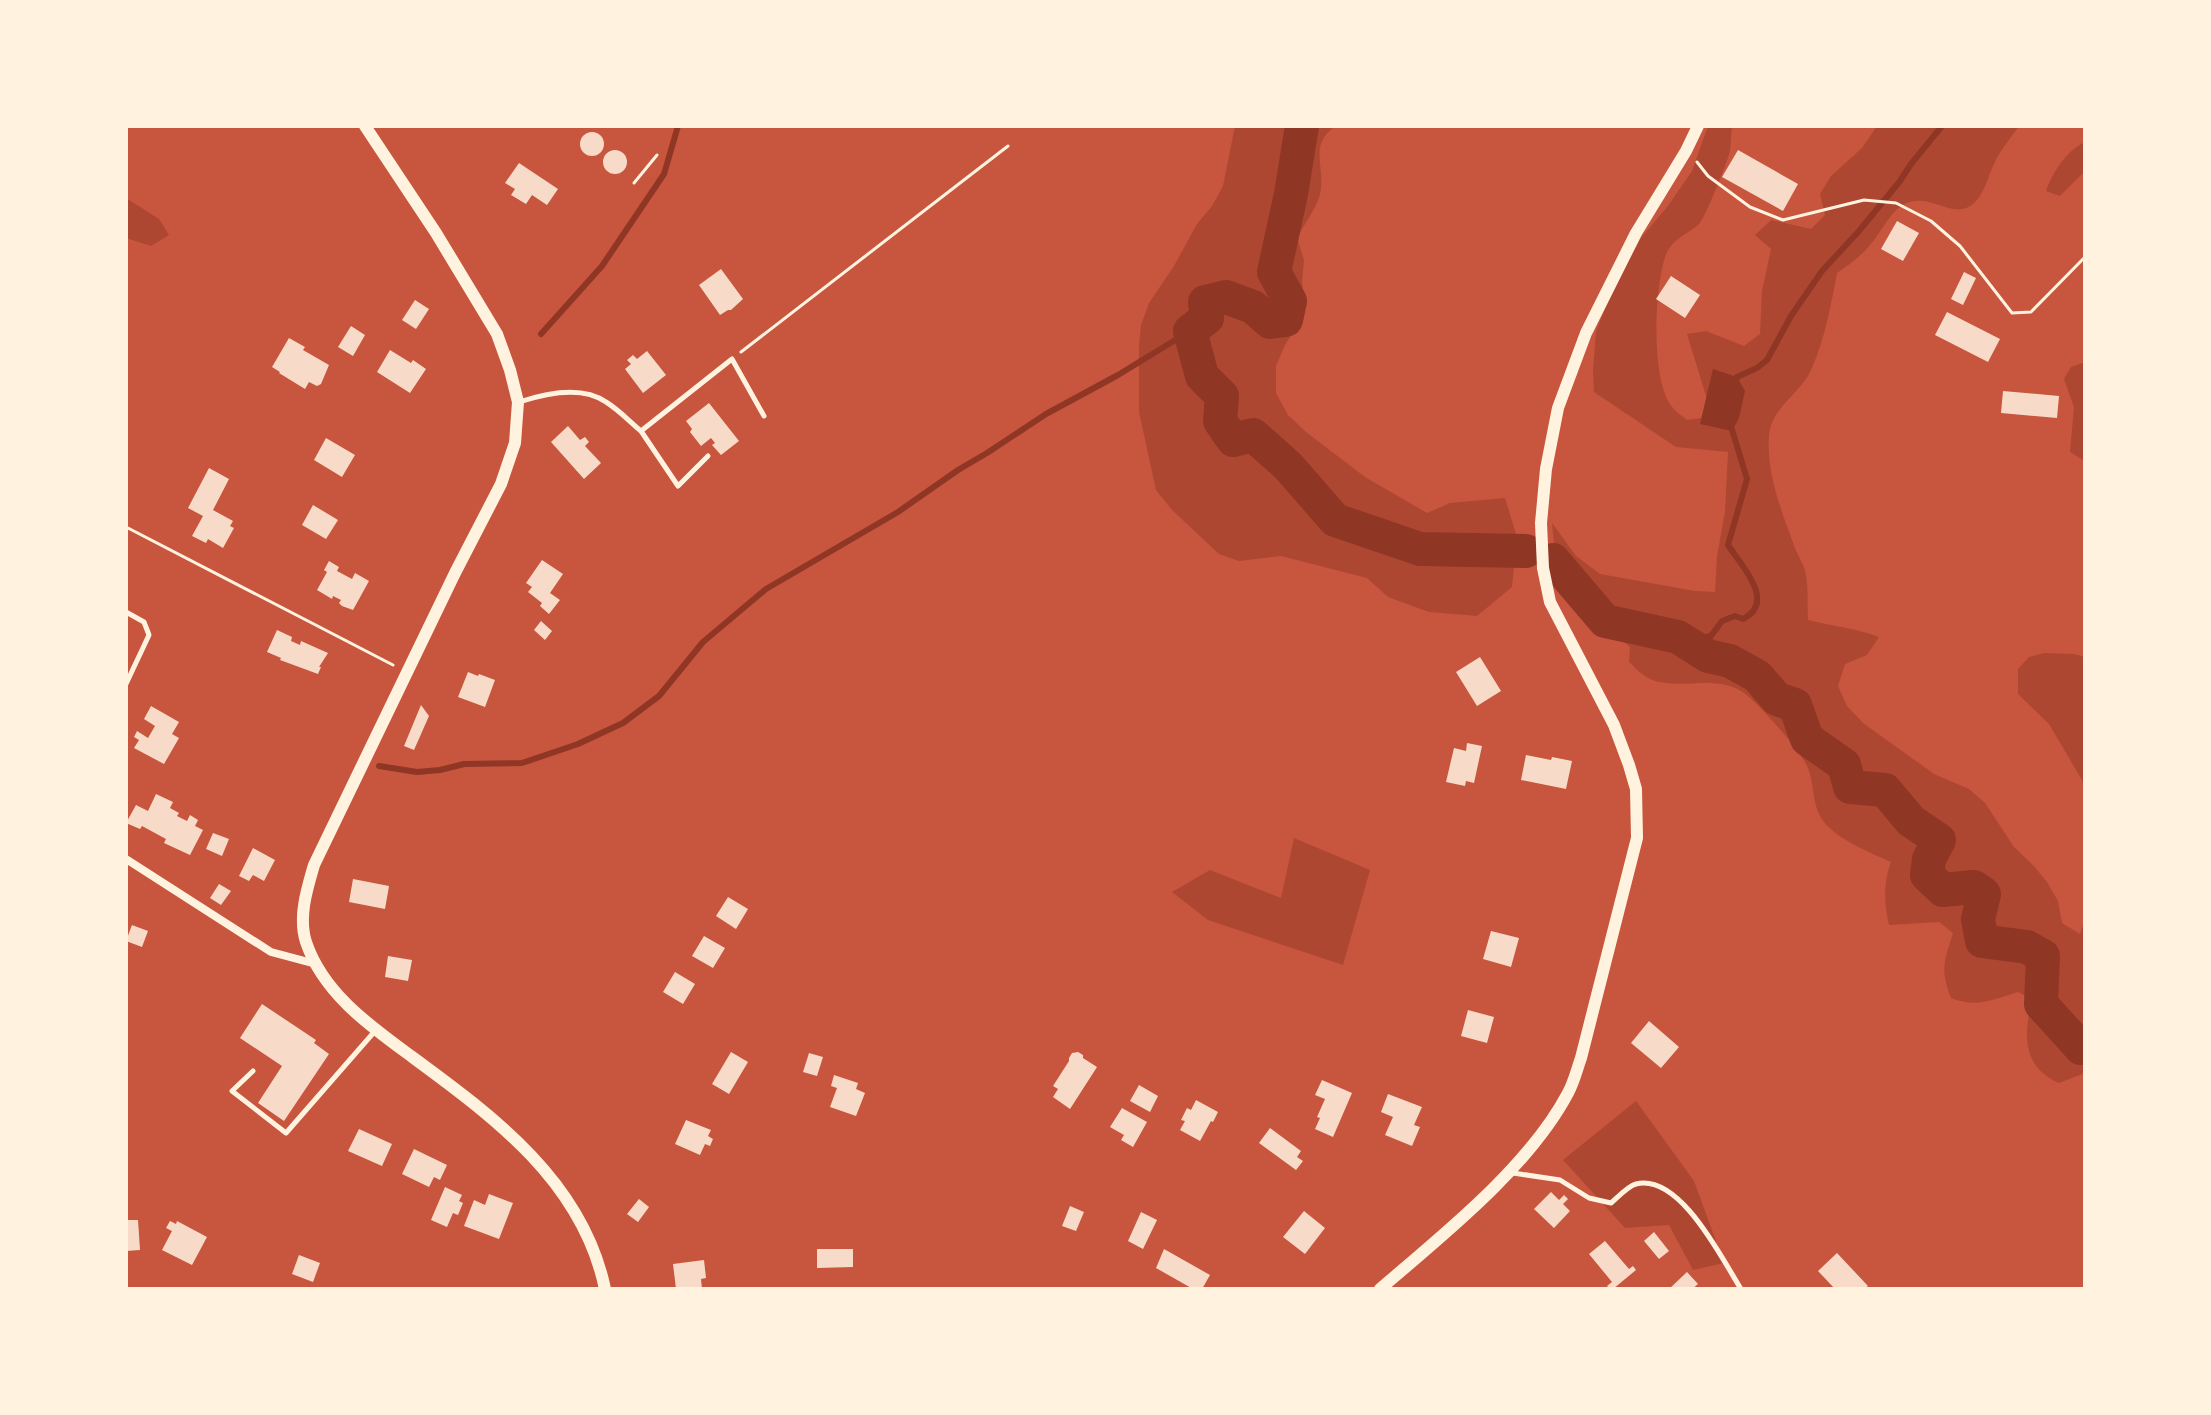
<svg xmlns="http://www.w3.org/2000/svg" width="2211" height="1415" font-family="Helvetica,sans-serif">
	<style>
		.green { fill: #ae4732 }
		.water { fill: #8f3625 }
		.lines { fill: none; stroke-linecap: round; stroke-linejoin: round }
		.stream { stroke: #8f3625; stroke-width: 6 }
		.river { stroke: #8f3625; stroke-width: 34 }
		.building { fill: #f7dbc8 }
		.path { stroke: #fff3e0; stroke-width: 3 }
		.service { stroke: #fff3e0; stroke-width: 5 }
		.minor { stroke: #fff3e0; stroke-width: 8 }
		.tertiary { stroke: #fff3e0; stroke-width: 12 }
	</style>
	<rect width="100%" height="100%" fill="#c8553d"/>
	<g class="green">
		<path d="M 1235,126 L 1336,126 C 1306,145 1328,170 1319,198 C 1314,211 1304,225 1297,238 L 1304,260 L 1302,282 L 1305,305 L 1297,326 L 1285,345 L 1276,366 L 1276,393 L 1288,415 L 1306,432 L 1365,477 L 1427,513 L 1450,503 L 1505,498 L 1517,537 L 1512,587 L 1477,616 L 1429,612 L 1388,597 L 1367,578 L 1281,556 L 1239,561 L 1219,554 L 1171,509 L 1156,490 L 1139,412 L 1139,346 L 1141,325 L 1149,303 L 1174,266 L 1197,224 L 1212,206 L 1223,186 Z"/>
		<path d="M 1708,126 L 1732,126 C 1731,134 1731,143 1730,151 C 1728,160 1705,219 1699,224 C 1688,234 1674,238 1667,252 C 1654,282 1650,384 1673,408 C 1677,413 1683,416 1687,420 L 1709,417 L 1706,396 L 1687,334 L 1706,331 L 1744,346 L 1760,334 L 1762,291 L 1771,249 L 1755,235 L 1771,220 L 1811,229 L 1825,215 L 1820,194 L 1831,176 L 1862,148 L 1877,126 L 2019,126 C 2011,138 2001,149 1995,162 C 1988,175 1986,190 1976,201 C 1954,225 1929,188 1901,206 C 1888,215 1881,233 1870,245 C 1861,256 1849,265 1837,273 C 1831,305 1825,338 1812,368 C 1802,393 1772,406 1769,435 C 1766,474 1782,512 1795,548 C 1798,556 1803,563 1805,571 C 1809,587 1807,604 1808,620 C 1832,626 1856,628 1879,637 L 1867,655 L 1845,664 L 1838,686 L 1847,706 L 1863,723 L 1934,774 L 1969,789 L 1985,803 L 2014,847 L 2033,865 L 2047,882 L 2058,901 L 2062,923 L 2080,934 L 2085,920 L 2085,1073 L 2059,1083 C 2021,1066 2024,1034 2032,999 L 2018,992 C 1992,1000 1976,1008 1951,998 C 1940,969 1944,962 1953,933 L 1939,922 L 1889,925 C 1884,904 1883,883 1891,862 C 1869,852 1832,838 1820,816 C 1812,801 1814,783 1808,768 C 1801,751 1759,704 1744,693 C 1720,675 1687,688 1660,682 C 1647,680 1638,671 1629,662 L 1630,647 C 1625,643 1620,638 1615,636 C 1608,633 1603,634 1597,629 C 1565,603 1555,563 1552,523 L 1576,556 L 1600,574 L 1695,591 L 1715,592 L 1717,556 L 1725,512 L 1728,452 L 1676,447 L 1594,392 L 1593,372 L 1596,332 L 1611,293 L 1641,238 L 1668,206 L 1692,171 Z"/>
		<path d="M 2085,142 L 2085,171 L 2060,196 L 2046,191 C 2052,173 2067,150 2085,142 Z"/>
		<polygon points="126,198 159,219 169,235 151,246 126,238"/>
		<polygon points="2085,362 2085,460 2083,460 2070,452 2074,407 2064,379 2071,367"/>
		<polygon points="2044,653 2074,654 2085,657 2085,794 2082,780 2049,724 2018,694 2018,669 2029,657"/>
		<polygon points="1294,838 1370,870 1343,965 1208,920 1172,892 1210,870 1281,898"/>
		<polygon points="1636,1101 1694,1181 1724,1263 1693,1270 1669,1225 1625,1228 1563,1160"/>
	</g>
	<polygon class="water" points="1713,369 1737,377 1745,391 1739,418 1732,431 1700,424"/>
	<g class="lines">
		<g class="stream">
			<polyline points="541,334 602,266 664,174 678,126"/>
			<polyline points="1736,382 1737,377 1757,368 1767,360 1791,316 1822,271 1859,231 1900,181 1911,164 1942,126"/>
			<path d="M 1688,642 L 1711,636 L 1722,621 L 1735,616 L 1743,619 C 1777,602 1741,565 1728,545 L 1747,479 L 1730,423"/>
			<polyline points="379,766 417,772 440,770 464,764 522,763 578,744 623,723 659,696 703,642 766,589 898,512 958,470 987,453 1046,414 1118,375 1190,331"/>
		</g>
		<g class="river">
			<polyline points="1302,126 1291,194 1274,272 1290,301 1286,320 1270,322 1253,307 1226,297 1205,302 1207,318 1190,331 1202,376 1222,396 1220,421 1233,440 1253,435 1288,466 1335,520 1420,549 1526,551"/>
			<polyline points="1553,560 1605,621 1678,637 1708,656 1730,661 1757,676 1777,699 1795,705 1807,739 1844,765 1850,787 1885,790 1911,821 1939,840 1929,859 1927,875 1943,890 1974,887 1984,894 1978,919 1982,941 2027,947 2043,956 2041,1004 2081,1048 2085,1048"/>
		</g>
	</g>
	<g class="building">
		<circle cx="592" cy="144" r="12"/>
		<circle cx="615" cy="162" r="12"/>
		<polygon points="1738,150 1798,184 1783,211 1722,177"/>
		<polygon points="519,163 558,189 547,205 532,195 526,204 511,195 515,189 505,183"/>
		<polygon points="1897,221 1919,233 1903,261 1881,249"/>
		<polygon points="721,269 743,299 731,310 728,310 720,315 699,285"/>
		<polygon points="1964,272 1976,278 1963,305 1951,299"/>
		<polygon points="1671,276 1700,295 1685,318 1656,299"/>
		<polygon points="415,300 429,309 416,329 402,320"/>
		<polygon points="1947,312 2000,339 1988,362 1935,335"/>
		<polygon points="351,326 365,335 353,356 338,347"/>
		<polygon points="289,338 305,347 303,350 329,365 321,384 317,386 309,382 305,389 279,373 280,372 272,367"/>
		<polygon points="390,350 411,363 413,360 426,369 410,393 377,372"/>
		<polygon points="647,351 666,375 643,393 625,369 631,364 627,360 633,355 637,359"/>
		<polygon points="2003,391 2059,396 2057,418 2001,413"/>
		<polygon points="709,403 739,441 721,455 712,445 715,443 711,438 701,446 690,432 692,429 686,421"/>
		<polygon points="568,426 580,440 585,437 589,442 585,446 601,463 584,479 551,442"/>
		<polygon points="326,438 355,455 342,477 314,460"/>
		<polygon points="209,468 229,479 213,510 233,521 230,526 234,528 223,548 208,539 206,543 192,536 203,516 188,508"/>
		<polygon points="313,505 338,520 326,539 302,525"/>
		<polygon points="542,560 563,574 550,593 560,600 549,614 540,606 542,603 528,592 532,587 526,583"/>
		<polygon points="329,561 339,567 337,571 352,579 355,573 369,581 353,610 342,606 339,603 341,600 333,596 332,599 317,590 327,572 324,570"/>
		<polygon points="541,621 552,631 545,640 534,630"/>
		<polygon points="277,630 292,637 291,641 300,645 301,641 328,653 319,667 321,667 318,674 280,660 281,658 267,652"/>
		<polygon points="1480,657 1501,691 1477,706 1456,672"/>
		<polygon points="468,672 478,676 479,674 495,680 485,707 458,697"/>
		<polygon points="421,705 429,716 414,750 404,746"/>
		<polygon points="151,706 179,722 172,734 179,738 164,764 134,748 139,740 134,737 137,731 148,738 155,726 144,719"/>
		<polygon points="1467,743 1482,746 1474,783 1466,781 1465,786 1446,782 1454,748 1466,751"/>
		<polygon points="1526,755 1551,760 1552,757 1572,761 1566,789 1521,780"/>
		<polygon points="156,794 173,802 170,808 179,813 177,816 187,821 190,815 198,820 195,826 203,830 190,855 164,843 166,839 142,826 140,829 126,823 136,805 148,811"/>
		<polygon points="213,833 229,839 222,856 206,849"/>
		<polygon points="253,848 275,860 264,881 253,875 249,881 239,876"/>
		<polygon points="353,879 389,886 385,909 349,902"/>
		<polygon points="219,884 231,891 221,905 210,898"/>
		<polygon points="728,897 748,909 736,929 716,916"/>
		<polygon points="132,925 148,931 142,947 126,941"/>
		<polygon points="1491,931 1519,938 1511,967 1483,959"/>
		<polygon points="704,936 725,948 713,968 692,956"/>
		<polygon points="388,956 412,960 408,981 385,977"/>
		<polygon points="675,972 695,984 683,1004 663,992"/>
		<polygon points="262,1004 316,1040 314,1043 329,1054 284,1121 258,1103 282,1066 240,1038"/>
		<polygon points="1468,1010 1494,1017 1487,1043 1461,1036"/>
		<polygon points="1649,1021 1679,1047 1661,1068 1631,1043"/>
		<polygon points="731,1052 748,1062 729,1094 712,1084"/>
		<polygon points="1078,1052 1083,1055 1083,1058 1097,1067 1070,1109 1053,1097 1058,1089 1053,1086 1069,1061 1069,1058 1072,1053"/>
		<polygon points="809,1053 823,1057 817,1076 803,1072"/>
		<polygon points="834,1075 858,1083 856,1089 865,1093 856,1116 830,1107 837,1088 831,1086"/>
		<polygon points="1322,1080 1352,1093 1333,1137 1315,1129 1320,1118 1317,1117 1325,1099 1315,1095"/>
		<polygon points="1139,1085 1158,1096 1150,1112 1130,1101"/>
		<polygon points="1388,1094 1422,1107 1414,1125 1420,1127 1412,1146 1385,1135 1393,1117 1381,1112"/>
		<polygon points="1196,1100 1218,1112 1213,1122 1211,1121 1200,1141 1180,1130 1185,1121 1181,1120 1187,1108 1191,1110"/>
		<polygon points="1122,1108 1147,1122 1133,1147 1121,1140 1124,1135 1110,1127"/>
		<polygon points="686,1120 711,1130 708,1136 713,1139 710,1146 705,1144 700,1155 675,1144"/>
		<polygon points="1270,1128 1301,1151 1297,1157 1303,1161 1296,1170 1259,1143"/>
		<polygon points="359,1129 392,1144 382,1166 348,1151"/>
		<polygon points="414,1149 447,1165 440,1180 434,1177 429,1187 402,1174"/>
		<polygon points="445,1187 462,1195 459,1201 463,1203 458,1215 453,1213 447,1227 431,1220"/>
		<polygon points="1551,1192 1559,1200 1564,1195 1568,1199 1563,1204 1570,1211 1554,1228 1534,1209"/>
		<polygon points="489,1194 513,1203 499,1239 464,1226 474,1200 485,1205"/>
		<polygon points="639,1199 649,1207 638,1222 627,1214"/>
		<polygon points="1070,1206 1084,1212 1076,1231 1062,1226"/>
		<polygon points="1304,1211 1325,1228 1305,1254 1283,1237"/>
		<polygon points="1141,1212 1157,1220 1143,1249 1128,1241"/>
		<polygon points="126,1220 138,1220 140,1250 126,1251"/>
		<polygon points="170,1221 176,1224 177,1221 207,1237 192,1265 162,1250 172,1231 166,1228"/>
		<polygon points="1654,1232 1669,1251 1659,1259 1644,1241"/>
		<polygon points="1605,1241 1629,1269 1633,1266 1636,1270 1613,1289 1610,1289 1607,1286 1612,1282 1589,1254"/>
		<polygon points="817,1249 853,1249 853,1267 817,1268"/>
		<polygon points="1164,1249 1210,1275 1202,1289 1193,1289 1156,1268"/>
		<polygon points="1837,1253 1868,1286 1864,1289 1835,1289 1818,1271"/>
		<polygon points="299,1255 320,1263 313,1282 292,1274"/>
		<polygon points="704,1260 706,1278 701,1279 702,1289 676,1289 673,1264"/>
		<polygon points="1687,1272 1698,1284 1692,1289 1669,1289"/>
	</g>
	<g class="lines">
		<g class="path">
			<polyline points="1697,162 1708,176 1750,207 1783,220 1864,200 1896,203 1931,221 1960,246 2012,313 2031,312 2085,257"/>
			<polyline points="634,183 657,155"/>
			<polyline points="741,352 1008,146"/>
			<polyline points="126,527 393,665"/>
		</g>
		<g class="service">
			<path d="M 519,402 C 546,393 582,385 606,402 C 619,410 630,422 641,431 L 732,359 L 764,416"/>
			<polyline points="641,431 678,486 708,456"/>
			<polyline points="126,612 144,622 149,635 126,684"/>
			<polyline points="253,1071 232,1091 286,1133 375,1031"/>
			<path d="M 1513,1173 L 1560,1180 L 1589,1198 L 1611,1203 C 1618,1197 1628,1186 1636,1184 C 1680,1173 1722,1259 1741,1289"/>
		</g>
		<polyline class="minor" points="126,859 271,952 316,964"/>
		<g class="tertiary">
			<path d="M 365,126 L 436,233 L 497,334 L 510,370 L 518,402 L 515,443 L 501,484 L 455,573 L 314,865 C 307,889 298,917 306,942 C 323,993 370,1026 411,1056 C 494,1117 583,1182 605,1289"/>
			<path d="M 1380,1289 C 1443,1235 1529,1167 1568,1093 C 1574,1082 1577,1069 1581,1058 L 1637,838 L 1636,789 L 1629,765 L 1614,725 L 1550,602 L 1543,568 L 1541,523 L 1546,469 L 1558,408 L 1586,333 L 1636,233 L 1686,151 L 1698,126"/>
		</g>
	</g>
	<rect width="2211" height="1415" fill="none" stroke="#fff3e0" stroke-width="256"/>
</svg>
